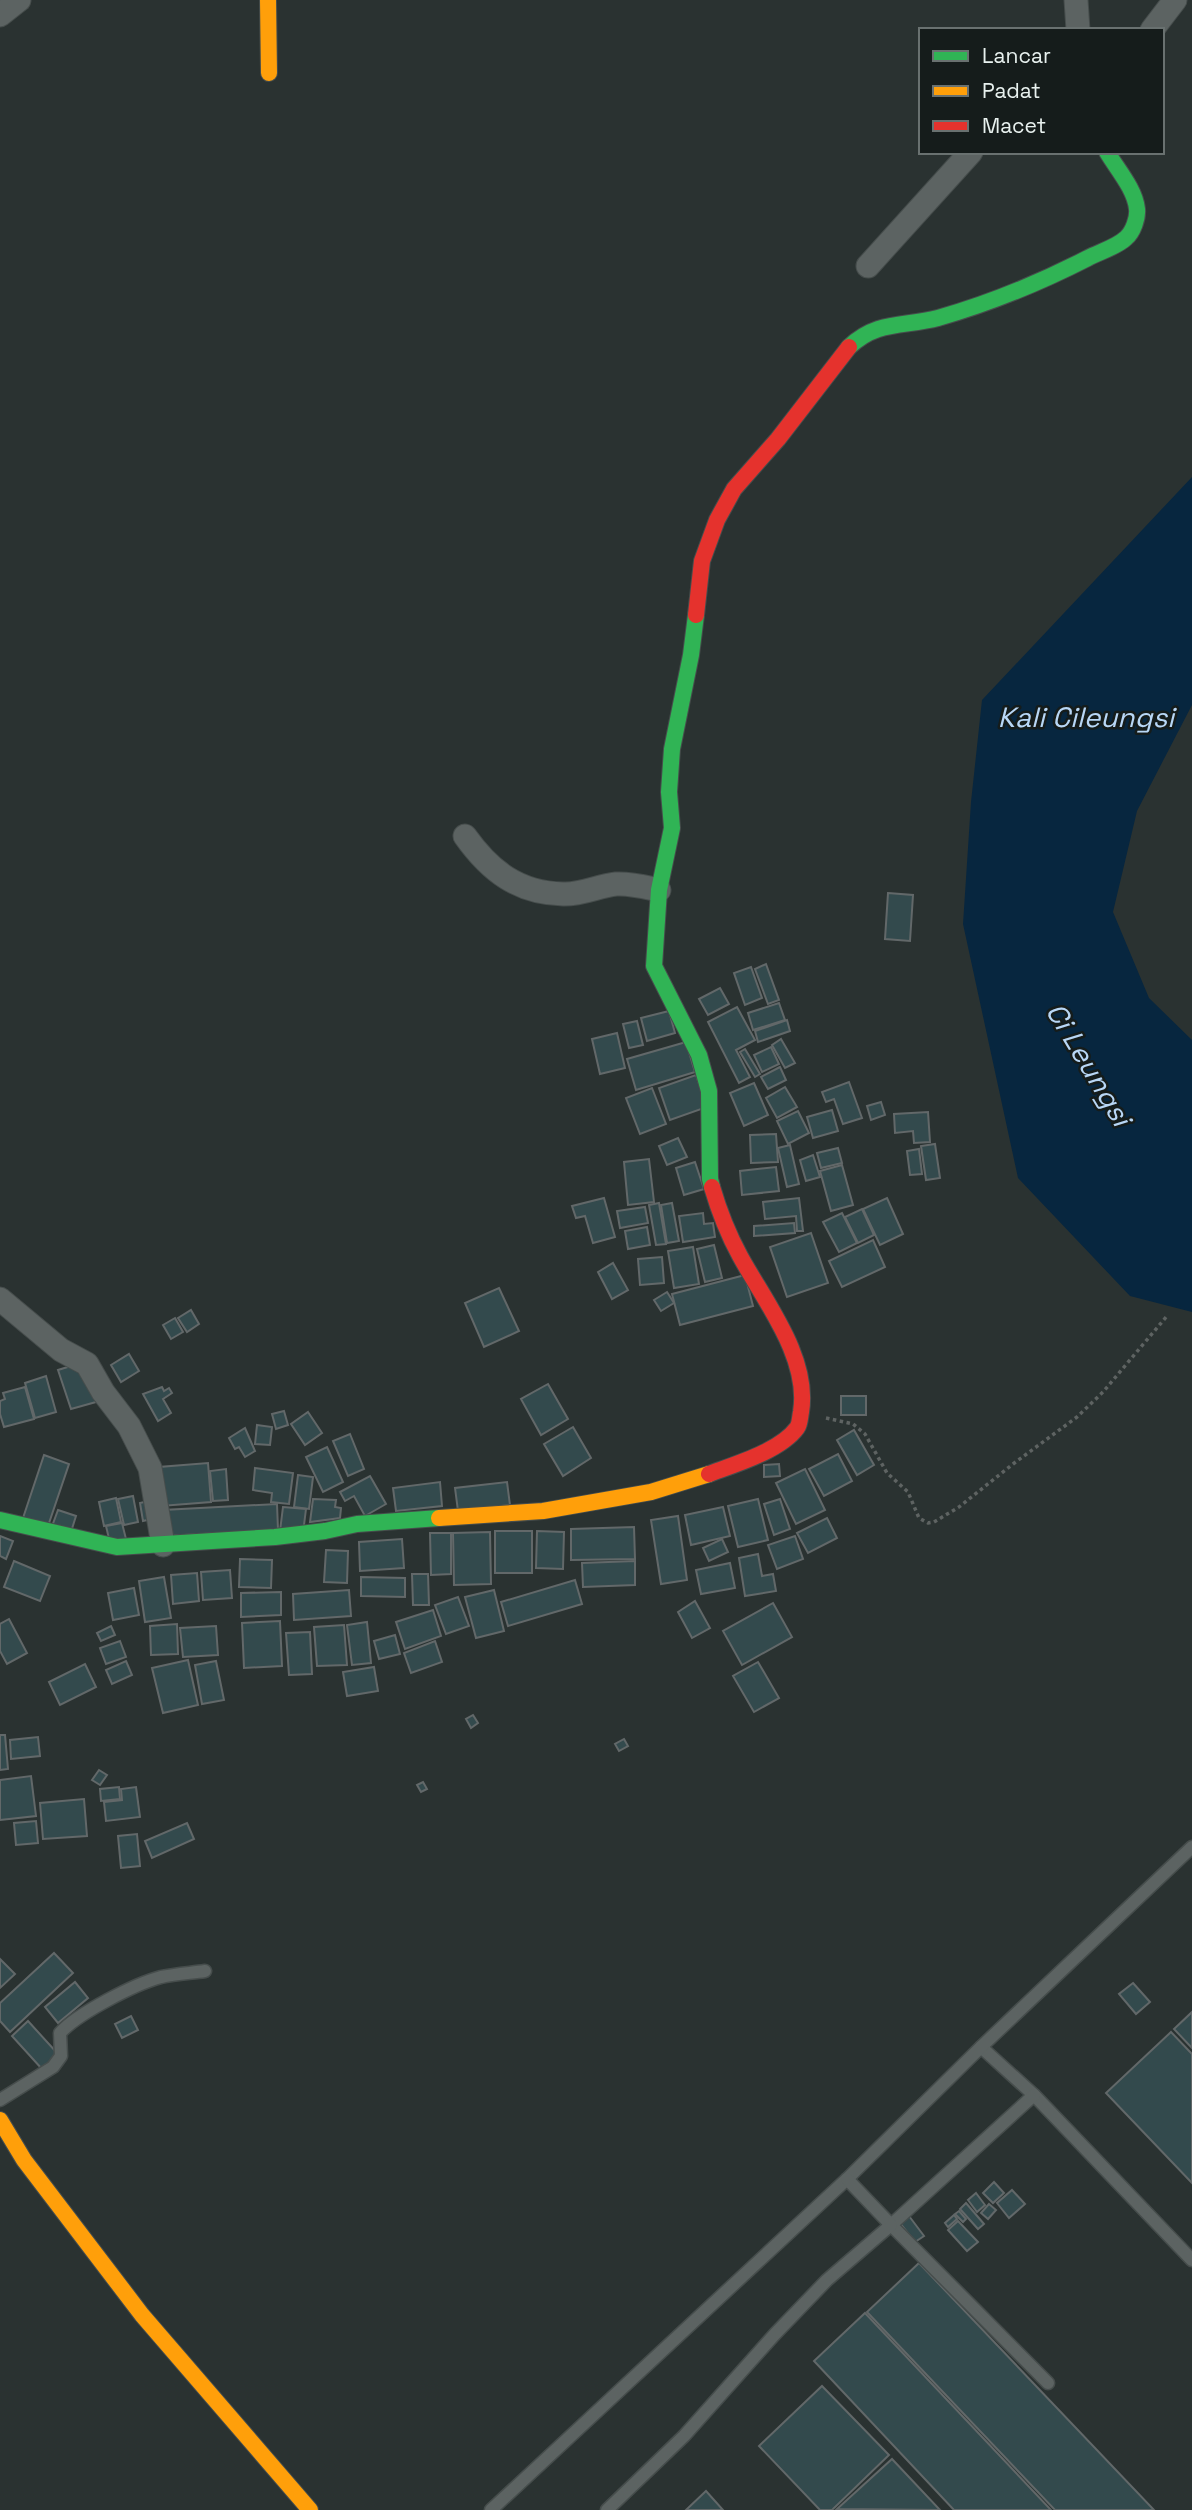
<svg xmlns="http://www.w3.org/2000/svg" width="1192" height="2510" font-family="'Space Grotesk',sans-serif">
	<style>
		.water { fill: #07263f }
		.building { fill: #334a4d; stroke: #626869; stroke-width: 2 }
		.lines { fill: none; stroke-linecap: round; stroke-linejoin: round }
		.lane-casing { stroke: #464d4c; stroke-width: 15 }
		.street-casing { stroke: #464d4c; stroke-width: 25 }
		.fast-casing { stroke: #464d4c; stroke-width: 18 }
		.slow-casing { stroke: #464d4c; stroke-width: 18 }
		.jam-casing { stroke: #464d4c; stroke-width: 18 }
		.path { stroke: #5e6362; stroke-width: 3.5; stroke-dasharray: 3.5 3.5; stroke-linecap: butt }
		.lane { stroke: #5c6362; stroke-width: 12 }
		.street { stroke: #5c6362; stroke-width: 23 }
		.fast { stroke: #30b455; stroke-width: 16 }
		.slow { stroke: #ff9f0a; stroke-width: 16 }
		.jam { stroke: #e5322d; stroke-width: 16 }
		.labels { text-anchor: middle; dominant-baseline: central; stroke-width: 5; stroke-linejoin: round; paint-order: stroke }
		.water-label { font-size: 28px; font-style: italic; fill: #b8d7f6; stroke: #151c1b }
	</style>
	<rect width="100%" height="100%" fill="#2a3231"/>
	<polygon class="water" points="1192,477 1192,705 1137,811 1113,912 1149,998 1192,1040 1192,1312 1130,1296 1018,1178 963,924 971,802 982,700"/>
	<g class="building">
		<polygon points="888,893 913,895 910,941 885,939"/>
		<polygon points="766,964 779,1000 768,1004 755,969"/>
		<polygon points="751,967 762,998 745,1005 734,973"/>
		<polygon points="720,988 729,1004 708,1015 699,999"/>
		<polygon points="779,1003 785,1020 753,1030 748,1013"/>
		<polygon points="737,1007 755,1040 736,1050 750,1077 739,1083 708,1022"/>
		<polygon points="669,1011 675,1033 647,1041 641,1018"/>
		<polygon points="787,1020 790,1031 758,1042 755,1031"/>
		<polygon points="637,1021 643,1045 629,1048 623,1024"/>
		<polygon points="617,1033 625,1068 600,1074 592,1039"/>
		<polygon points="781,1039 795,1063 785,1068 772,1045"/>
		<polygon points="686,1042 695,1072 636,1090 627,1059"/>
		<polygon points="771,1047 779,1064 762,1072 754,1055"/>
		<polygon points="745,1049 760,1074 755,1077 740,1052"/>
		<polygon points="780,1067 786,1080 768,1089 761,1077"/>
		<polygon points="696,1075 707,1107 670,1120 659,1088"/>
		<polygon points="849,1082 862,1118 843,1124 834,1099 826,1102 822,1092"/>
		<polygon points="754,1083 768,1115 744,1126 730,1093"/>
		<polygon points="785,1087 797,1107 777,1118 766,1098"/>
		<polygon points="652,1088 666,1124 640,1134 626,1098"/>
		<polygon points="881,1102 885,1115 871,1120 867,1106"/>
		<polygon points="832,1110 838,1131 813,1138 807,1117"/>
		<polygon points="798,1111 809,1133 788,1144 777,1121"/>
		<polygon points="928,1112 930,1142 914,1143 913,1131 895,1133 894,1114"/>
		<polygon points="776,1134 778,1162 751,1163 750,1135"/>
		<polygon points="678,1138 687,1157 667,1165 659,1146"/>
		<polygon points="935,1144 940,1178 926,1180 921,1146"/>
		<polygon points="790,1145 799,1184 787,1187 778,1148"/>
		<polygon points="838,1148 842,1163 821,1168 817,1153"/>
		<polygon points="919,1149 922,1174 910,1175 907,1151"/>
		<polygon points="813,1155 820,1177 806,1181 800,1160"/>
		<polygon points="649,1159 654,1202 628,1205 624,1162"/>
		<polygon points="695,1162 704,1189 684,1195 676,1168"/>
		<polygon points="842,1165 853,1205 831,1211 820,1171"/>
		<polygon points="776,1167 779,1191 742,1195 740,1171"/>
		<polygon points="604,1198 615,1237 593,1243 585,1216 576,1218 572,1206"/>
		<polygon points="799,1198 803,1231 797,1231 796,1216 765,1219 763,1202"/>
		<polygon points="887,1198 903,1234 880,1245 863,1209"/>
		<polygon points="659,1203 666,1244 656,1245 649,1205"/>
		<polygon points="672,1203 679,1241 667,1243 661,1205"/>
		<polygon points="645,1207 648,1223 620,1228 617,1211"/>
		<polygon points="862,1209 874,1235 858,1243 845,1217"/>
		<polygon points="703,1213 704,1224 713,1223 715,1237 683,1242 679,1216"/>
		<polygon points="842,1213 857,1243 839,1252 823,1222"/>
		<polygon points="794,1223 795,1233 754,1236 754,1226"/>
		<polygon points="647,1227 650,1245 628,1249 625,1231"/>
		<polygon points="811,1233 828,1283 787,1297 770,1247"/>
		<polygon points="873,1240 885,1267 842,1287 829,1261"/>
		<polygon points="714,1245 722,1278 705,1282 697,1249"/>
		<polygon points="693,1247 699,1284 674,1288 668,1251"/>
		<polygon points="662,1257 664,1283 640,1285 638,1259"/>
		<polygon points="613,1263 628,1290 612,1299 598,1272"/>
		<polygon points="745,1275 753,1306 680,1325 672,1294"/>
		<polygon points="499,1288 519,1331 484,1347 465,1303"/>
		<polygon points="667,1292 674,1303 661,1311 654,1300"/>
		<polygon points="191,1310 199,1324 187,1332 178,1318"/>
		<polygon points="175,1318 183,1332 171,1339 163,1325"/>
		<polygon points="129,1354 139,1371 121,1382 111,1365"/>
		<polygon points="84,1362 96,1402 71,1409 58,1370"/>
		<polygon points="46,1376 56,1412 35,1418 25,1383"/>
		<polygon points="548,1384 568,1419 541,1435 521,1399"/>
		<polygon points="25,1387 34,1419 4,1427 0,1414 0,1401 5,1399 3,1393"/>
		<polygon points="162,1387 164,1391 169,1388 172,1393 163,1399 171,1413 158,1421 143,1394"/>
		<rect x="841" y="1396" width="25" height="19"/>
		<polygon points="284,1411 288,1425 276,1429 272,1414"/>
		<polygon points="308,1412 322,1433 305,1445 291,1424"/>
		<polygon points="257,1425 272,1427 270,1445 255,1444"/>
		<polygon points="573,1427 591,1458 563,1476 544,1444"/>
		<polygon points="245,1428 255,1451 245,1457 239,1447 235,1449 229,1438"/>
		<polygon points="854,1430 874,1465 857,1475 837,1440"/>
		<polygon points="350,1434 364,1469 348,1476 333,1441"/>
		<polygon points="327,1447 343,1482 323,1492 306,1457"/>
		<polygon points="838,1454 852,1481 824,1496 809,1469"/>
		<polygon points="44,1455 69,1464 47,1529 22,1521"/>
		<polygon points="208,1463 211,1502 161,1506 159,1467"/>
		<polygon points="779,1464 780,1476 764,1477 764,1465"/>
		<polygon points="255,1468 293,1473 289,1504 271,1502 272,1493 253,1490"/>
		<polygon points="226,1469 228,1500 213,1501 210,1471"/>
		<polygon points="805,1469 825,1510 796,1524 776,1483"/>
		<polygon points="298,1475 313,1477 309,1509 294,1507"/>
		<polygon points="370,1476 386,1504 365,1516 354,1496 345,1501 340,1492"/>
		<polygon points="440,1482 442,1506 396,1511 393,1488"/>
		<polygon points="507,1482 510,1505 458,1511 455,1488"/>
		<polygon points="133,1496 138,1522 124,1525 118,1499"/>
		<polygon points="116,1498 121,1522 104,1526 99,1502"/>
		<polygon points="313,1499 336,1500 335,1507 341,1508 340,1518 310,1522"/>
		<polygon points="758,1499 768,1540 738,1547 728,1506"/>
		<polygon points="780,1499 790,1529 774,1535 764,1504"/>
		<polygon points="153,1500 156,1518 143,1521 140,1503"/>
		<polygon points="277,1504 278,1530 165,1536 163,1510"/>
		<polygon points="283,1507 306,1509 303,1533 280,1531"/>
		<polygon points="723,1507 730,1536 691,1545 685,1515"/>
		<polygon points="58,1510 76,1516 70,1535 51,1529"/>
		<polygon points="678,1516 687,1580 661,1584 651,1520"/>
		<polygon points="827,1518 837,1538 808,1553 797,1533"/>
		<polygon points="122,1523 126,1539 110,1543 106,1526"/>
		<polygon points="634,1527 635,1559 571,1560 571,1529"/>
		<rect x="495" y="1531" width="37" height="42"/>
		<polygon points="537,1531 564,1532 563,1569 536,1568"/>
		<polygon points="490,1532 491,1584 454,1585 453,1533"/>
		<polygon points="430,1533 451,1533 451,1574 431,1575"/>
		<polygon points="0,1536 13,1541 6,1559 0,1556"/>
		<polygon points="795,1536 803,1559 777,1569 768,1545"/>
		<polygon points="402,1539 404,1568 360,1571 359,1542"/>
		<polygon points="722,1539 728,1552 709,1561 703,1548"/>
		<polygon points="326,1550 348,1551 347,1583 324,1582"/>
		<polygon points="758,1554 762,1576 773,1574 776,1591 745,1596 739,1558"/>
		<polygon points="240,1559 272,1560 271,1588 239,1587"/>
		<polygon points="14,1561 50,1576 40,1601 4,1587"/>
		<polygon points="635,1561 635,1585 583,1587 582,1563"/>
		<polygon points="730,1563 735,1588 701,1594 696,1570"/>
		<polygon points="230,1570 232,1598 203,1600 201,1572"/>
		<polygon points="197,1573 199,1601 173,1604 171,1575"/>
		<polygon points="412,1574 428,1574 429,1605 413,1605"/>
		<polygon points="164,1577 171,1618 145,1622 139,1581"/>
		<polygon points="361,1577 405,1578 405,1597 361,1596"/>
		<polygon points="575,1580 582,1604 508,1626 501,1602"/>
		<polygon points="134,1588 139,1615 113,1620 108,1593"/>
		<polygon points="349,1590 351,1616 294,1620 293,1594"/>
		<polygon points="494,1590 504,1631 476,1638 465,1597"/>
		<polygon points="281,1592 281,1615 241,1617 241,1593"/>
		<polygon points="458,1597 469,1626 446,1634 435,1605"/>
		<polygon points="695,1601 710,1628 692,1638 678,1612"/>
		<polygon points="773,1603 792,1637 742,1665 723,1631"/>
		<polygon points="433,1610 441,1636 405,1649 396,1622"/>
		<polygon points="9,1619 27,1653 7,1664 0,1651 0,1624"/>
		<polygon points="280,1621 282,1666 244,1668 242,1623"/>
		<polygon points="367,1622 371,1663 352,1665 347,1625"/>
		<polygon points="177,1624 178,1654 151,1655 150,1626"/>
		<polygon points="344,1625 347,1665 317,1666 314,1627"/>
		<polygon points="111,1626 115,1635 101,1641 97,1633"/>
		<polygon points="216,1626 218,1655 183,1657 180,1628"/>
		<polygon points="310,1632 312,1674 289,1675 286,1633"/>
		<polygon points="395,1635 400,1654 379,1659 374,1641"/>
		<polygon points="120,1641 126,1657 106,1664 100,1648"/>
		<polygon points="435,1641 442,1662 411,1673 404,1653"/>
		<polygon points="188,1660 198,1705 163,1713 152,1668"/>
		<polygon points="126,1661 132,1675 112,1684 106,1670"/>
		<polygon points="216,1661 224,1700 202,1704 195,1665"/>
		<polygon points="758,1662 779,1698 754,1712 733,1676"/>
		<polygon points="85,1664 96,1687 60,1705 49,1682"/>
		<polygon points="374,1667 378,1691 347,1696 343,1672"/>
		<polygon points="473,1715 478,1723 471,1728 466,1719"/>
		<polygon points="0,1735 5,1735 8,1769 0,1770"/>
		<polygon points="38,1737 40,1756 11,1759 10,1740"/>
		<polygon points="624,1739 628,1746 619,1751 615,1744"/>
		<polygon points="99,1770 107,1775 100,1785 92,1780"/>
		<polygon points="31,1776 36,1816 0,1820 0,1780"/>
		<polygon points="423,1782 427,1789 421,1792 417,1785"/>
		<polygon points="119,1787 120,1799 101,1801 100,1789"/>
		<polygon points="136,1787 140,1817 106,1821 104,1802 122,1800 121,1789"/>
		<polygon points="84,1799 87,1836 43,1839 40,1803"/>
		<polygon points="36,1821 38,1843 16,1845 14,1823"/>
		<polygon points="187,1823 194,1839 152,1858 145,1841"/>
		<polygon points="137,1834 140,1866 121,1868 118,1836"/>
		<polygon points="54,1953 73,1973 10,2032 0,2021 0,2003"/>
		<polygon points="0,1959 15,1974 0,1988"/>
		<polygon points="75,1982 88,1998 58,2023 45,2007"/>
		<polygon points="1133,1983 1150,2002 1136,2014 1119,1994"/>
		<polygon points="1192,2012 1192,2048 1174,2029"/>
		<polygon points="131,2016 138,2030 122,2038 115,2024"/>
		<polygon points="28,2021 58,2054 42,2069 12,2036"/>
		<polygon points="1171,2032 1192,2054 1192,2183 1106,2093"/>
		<polygon points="994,2182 1004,2193 993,2203 983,2193"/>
		<polygon points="1012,2190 1025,2204 1009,2218 997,2203"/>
		<polygon points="976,2193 985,2205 977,2212 968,2200"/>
		<polygon points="966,2203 984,2224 978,2229 960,2209"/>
		<polygon points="989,2204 996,2210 988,2219 981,2213"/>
		<polygon points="959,2211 966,2219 963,2222 955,2214"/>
		<polygon points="954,2215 957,2219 948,2227 945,2223"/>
		<polygon points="909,2216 924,2236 915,2242 900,2223"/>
		<polygon points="958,2221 978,2242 967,2251 948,2230"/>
		<polygon points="919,2263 1154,2510 1055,2510 867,2312"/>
		<polygon points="865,2313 1051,2510 954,2510 814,2361"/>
		<polygon points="822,2386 889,2455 832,2510 820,2510 759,2446"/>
		<polygon points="892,2459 940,2510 837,2509"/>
		<polygon points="706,2491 723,2510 686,2510"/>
	</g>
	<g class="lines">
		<defs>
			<g id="lane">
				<polyline points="981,2047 1034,2095 1192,2260"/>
				<polyline points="1034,2095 891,2225 1048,2383"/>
				<path d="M 0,2100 L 53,2067 L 61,2056 L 60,2033 C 78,2013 135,1984 161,1977 C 176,1974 191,1973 205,1971"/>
				<polyline points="491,2510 847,2179 981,2047 1192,1847"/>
				<polyline points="607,2510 684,2436 775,2334 827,2280 891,2225 847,2179"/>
			</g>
			<g id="street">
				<polyline points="1076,0 1078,30"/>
				<polyline points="0,15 19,0"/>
				<polyline points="1152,30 1175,0"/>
				<polyline points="868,266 971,152"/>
				<path d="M 465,836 C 490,871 518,893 563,894 C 581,895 598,886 616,884 C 630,883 645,887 659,890"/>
				<polyline points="0,1299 61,1350 87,1364 103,1392 129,1426 150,1468 163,1545"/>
			</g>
			<g id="fast">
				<path d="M 849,347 C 877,320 904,327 938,318 C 991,303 1039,283 1088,258 C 1099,252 1117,247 1126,238 C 1133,232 1138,218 1137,209 C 1135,189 1117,169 1107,152"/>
				<polyline points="696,615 691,655 672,749 669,792 672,828 659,890 654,966 699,1055 709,1091 710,1179 712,1187"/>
				<polyline points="0,1520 117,1547 275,1537 325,1531 357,1524 439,1518"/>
			</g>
			<g id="slow">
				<polyline points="268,0 269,73"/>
				<polyline points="439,1518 543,1511 651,1492 709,1474"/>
				<polyline points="0,2120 24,2160 142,2315 310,2510"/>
			</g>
			<g id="jam">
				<polyline points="696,615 702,561 717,520 734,489 778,439 849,347"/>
				<path d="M 709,1474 C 736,1464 780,1451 797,1428 C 800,1424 800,1417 801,1412 C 810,1358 765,1302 740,1256 C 728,1234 719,1211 712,1187"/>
			</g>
		</defs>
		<use href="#lane" class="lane-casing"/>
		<use href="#street" class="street-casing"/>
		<use href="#fast" class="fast-casing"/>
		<use href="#slow" class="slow-casing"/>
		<use href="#jam" class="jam-casing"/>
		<polyline class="path" points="826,1418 853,1424 865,1434 887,1473 908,1492 919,1518 928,1523 934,1522 959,1507 1013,1464 1077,1417 1103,1392 1167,1316"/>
		<use href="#lane" class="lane"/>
		<use href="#street" class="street"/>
		<use href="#fast" class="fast"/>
		<use href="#slow" class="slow"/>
		<use href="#jam" class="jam"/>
	</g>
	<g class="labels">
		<g class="water-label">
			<text x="1086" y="717">Kali Cileungsi</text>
			<text transform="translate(1089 1064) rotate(59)">Ci Leungsi</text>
		</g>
	</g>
	<rect x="919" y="28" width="245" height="126" fill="#151c1b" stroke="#697170" stroke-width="2"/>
	<rect x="933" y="51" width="35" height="10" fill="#30b455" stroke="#697170" stroke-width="2"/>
	<text x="982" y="63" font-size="21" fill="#e8f1ef">Lancar</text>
	<rect x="933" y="86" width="35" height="10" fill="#ff9f0a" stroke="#697170" stroke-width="2"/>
	<text x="982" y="98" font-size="21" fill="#e8f1ef">Padat</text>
	<rect x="933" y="121" width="35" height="10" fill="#e5322d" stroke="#697170" stroke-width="2"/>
	<text x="982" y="133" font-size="21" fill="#e8f1ef">Macet</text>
</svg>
